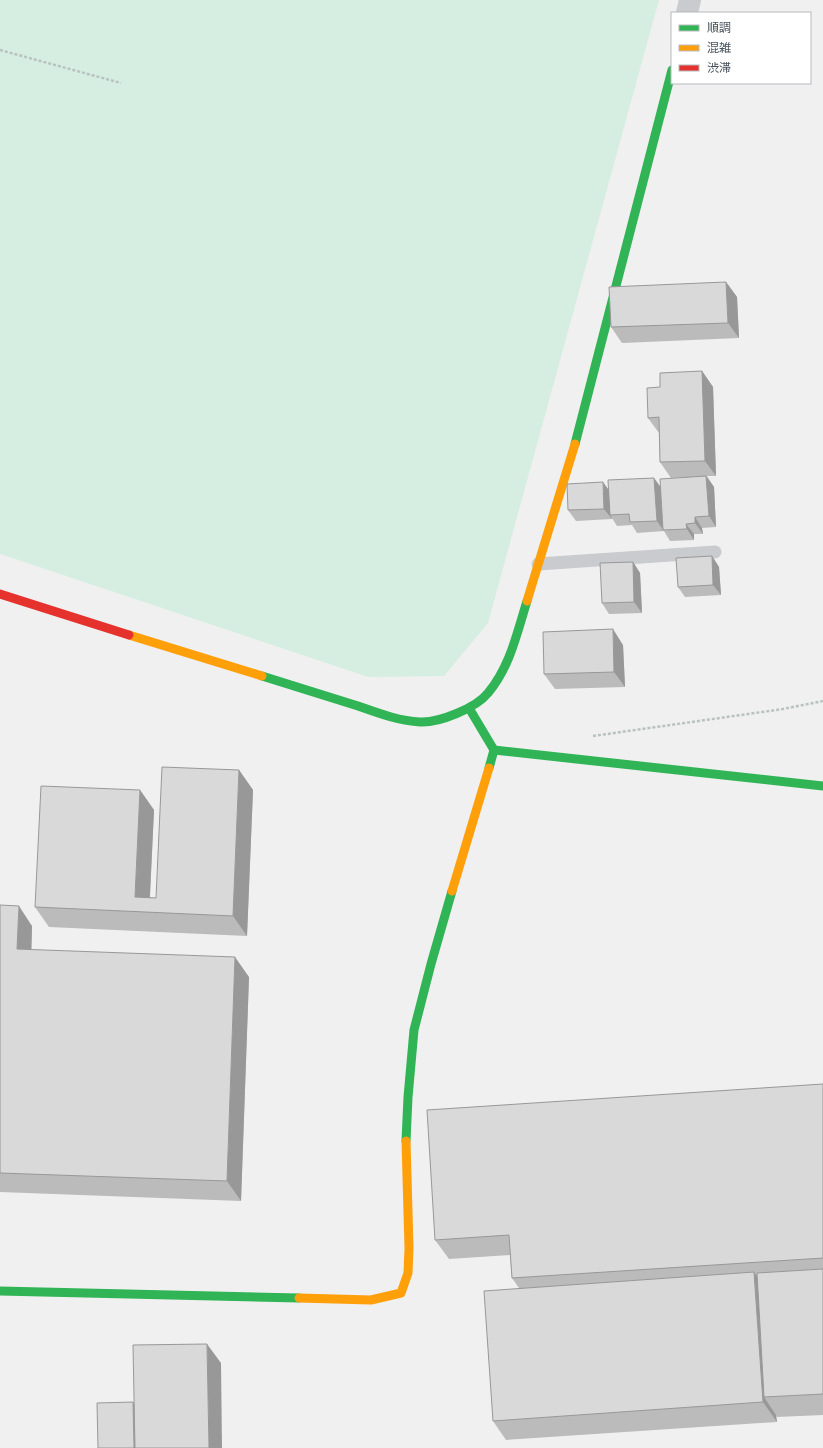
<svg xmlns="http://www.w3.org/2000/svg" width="823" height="1448" font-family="Arial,'Noto Sans JP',sans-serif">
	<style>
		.green { fill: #d6eee1 }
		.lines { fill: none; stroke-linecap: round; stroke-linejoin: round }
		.path { stroke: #b8c3c0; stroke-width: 2.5; stroke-dasharray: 3 2; stroke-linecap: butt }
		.lane { stroke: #cacbce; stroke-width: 13 }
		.street { stroke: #cacbce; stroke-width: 22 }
		.fast { stroke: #30b455; stroke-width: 9 }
		.slow { stroke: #ff9f0a; stroke-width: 9 }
		.jam { stroke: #e5322d; stroke-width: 9 }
		.wall { fill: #bbb }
		.shaded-wall { fill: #989899 }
		.building { fill: #d9d9da; stroke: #989899 }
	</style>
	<rect width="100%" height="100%" fill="#f0f0f0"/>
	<polygon class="green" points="0,0 659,0 488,623 444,676 368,677 0,554"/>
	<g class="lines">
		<g class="path">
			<polyline points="0,50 121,83"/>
			<polyline points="593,736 783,709 823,701"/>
		</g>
		<polyline class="lane" points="538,564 715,552"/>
		<polyline class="street" points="687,13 690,0"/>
		<g class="fast">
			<polyline points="575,444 672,70"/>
			<path d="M 262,676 C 294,686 326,696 358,706 C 378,713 399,721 420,722 C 439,723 476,708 488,693 C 510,667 517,633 527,601"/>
			<polyline points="469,708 494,750 489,768"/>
			<polyline points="494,750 823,786"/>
			<polyline points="406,1141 408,1097 414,1030 431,964 452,891"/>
			<polyline points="0,1291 299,1298"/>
		</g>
		<g class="slow">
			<polyline points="527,601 575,444"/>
			<polyline points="129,635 262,676"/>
			<polyline points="452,891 489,768"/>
			<polyline points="299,1298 371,1300 401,1293 408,1273 409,1248 406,1141"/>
		</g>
		<polyline class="jam" points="0,594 129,635"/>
	</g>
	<g class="wall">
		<polygon points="726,282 737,297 739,338 622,343 611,327"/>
		<polygon points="702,371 713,387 716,476 707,476 714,487 716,527 702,528 703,534 694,534 694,540 670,541 664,531 637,533 632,525 617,526 612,518 612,519 576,521 568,510 608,489 654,478 660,486 687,477 671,478 660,462 659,433 648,418 660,387"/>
		<polygon points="712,556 719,567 721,595 685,597 678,587"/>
		<polygon points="633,562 640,573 642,613 609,614 602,603"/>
		<polygon points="623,645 625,687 555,689 544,674"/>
		<polygon points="239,770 253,790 247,936 49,927 35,907 140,790 154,810 150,897 156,898"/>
		<polygon points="0,905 32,926 31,950 249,977 241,1201 0,1192"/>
		<polygon points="823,1084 823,1415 777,1417 776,1415 777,1422 506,1440 493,1421 519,1288 512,1278 510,1255 449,1259 435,1240"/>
	</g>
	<g class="shaded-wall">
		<polygon points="726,282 737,297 739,338 728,323"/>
		<polygon points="702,371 713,387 716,476 705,461"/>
		<polygon points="706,476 714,487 716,527 709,516"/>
		<polygon points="654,478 661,488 663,530 657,521"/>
		<polygon points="603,482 611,493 610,515 612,518 612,519 604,509"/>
		<polygon points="695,517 702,528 703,534 695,523"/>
		<polygon points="686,524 694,534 694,540 687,529"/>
		<polygon points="712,556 719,567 721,595 713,585"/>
		<polygon points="633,562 640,573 642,613 634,602"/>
		<polygon points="613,629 623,645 625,687 614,672"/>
		<polygon points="239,770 253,790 247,936 233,916"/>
		<polygon points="140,790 154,810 149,913 135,897"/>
		<polygon points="19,906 32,926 31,969 17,949"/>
		<polygon points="235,957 249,977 241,1201 227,1181"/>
		<polygon points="754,1272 767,1291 764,1397 776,1415 777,1422 763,1402"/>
		<polygon points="207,1344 221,1363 222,1448 209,1448"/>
		<polygon points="133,1402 140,1412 141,1448 134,1448"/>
	</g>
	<g class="building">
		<polygon points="726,282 728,323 611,327 609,287"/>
		<polygon points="702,371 705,461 660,462 659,417 648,418 647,388 660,387 660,373"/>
		<polygon points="706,476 709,516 695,517 695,523 686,524 687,529 663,530 660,479"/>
		<polygon points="654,478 657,521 630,522 629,514 610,515 608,480"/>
		<polygon points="603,482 604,509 568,510 567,484"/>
		<polygon points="712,556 713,585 678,587 676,558"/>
		<polygon points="633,562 634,602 602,603 600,563"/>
		<polygon points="613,629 614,672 544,674 543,632"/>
		<polygon points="162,767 239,770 233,916 35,907 41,786 140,790 135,897 156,898"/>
		<polygon points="0,905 19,906 17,949 235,957 227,1181 0,1173"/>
		<polygon points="823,1084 823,1258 512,1278 509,1235 435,1240 427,1110"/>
		<polygon points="823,1269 823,1394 764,1397 757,1273"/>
		<polygon points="754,1272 763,1402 493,1421 484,1291"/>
		<polygon points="207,1344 209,1448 135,1448 133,1345"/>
		<polygon points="133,1402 134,1448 98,1448 97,1403"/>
	</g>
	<rect x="671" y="12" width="140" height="72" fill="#ffffff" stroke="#b6b9be"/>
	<rect x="679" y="25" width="20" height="6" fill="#30b455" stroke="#b6b9be"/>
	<text x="707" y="32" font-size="12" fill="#48515c">順調</text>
	<rect x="679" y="45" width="20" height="6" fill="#ff9f0a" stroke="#b6b9be"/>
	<text x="707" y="52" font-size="12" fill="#48515c">混雑</text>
	<rect x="679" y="65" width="20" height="6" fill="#e5322d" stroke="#b6b9be"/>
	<text x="707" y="72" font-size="12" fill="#48515c">渋滞</text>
</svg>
